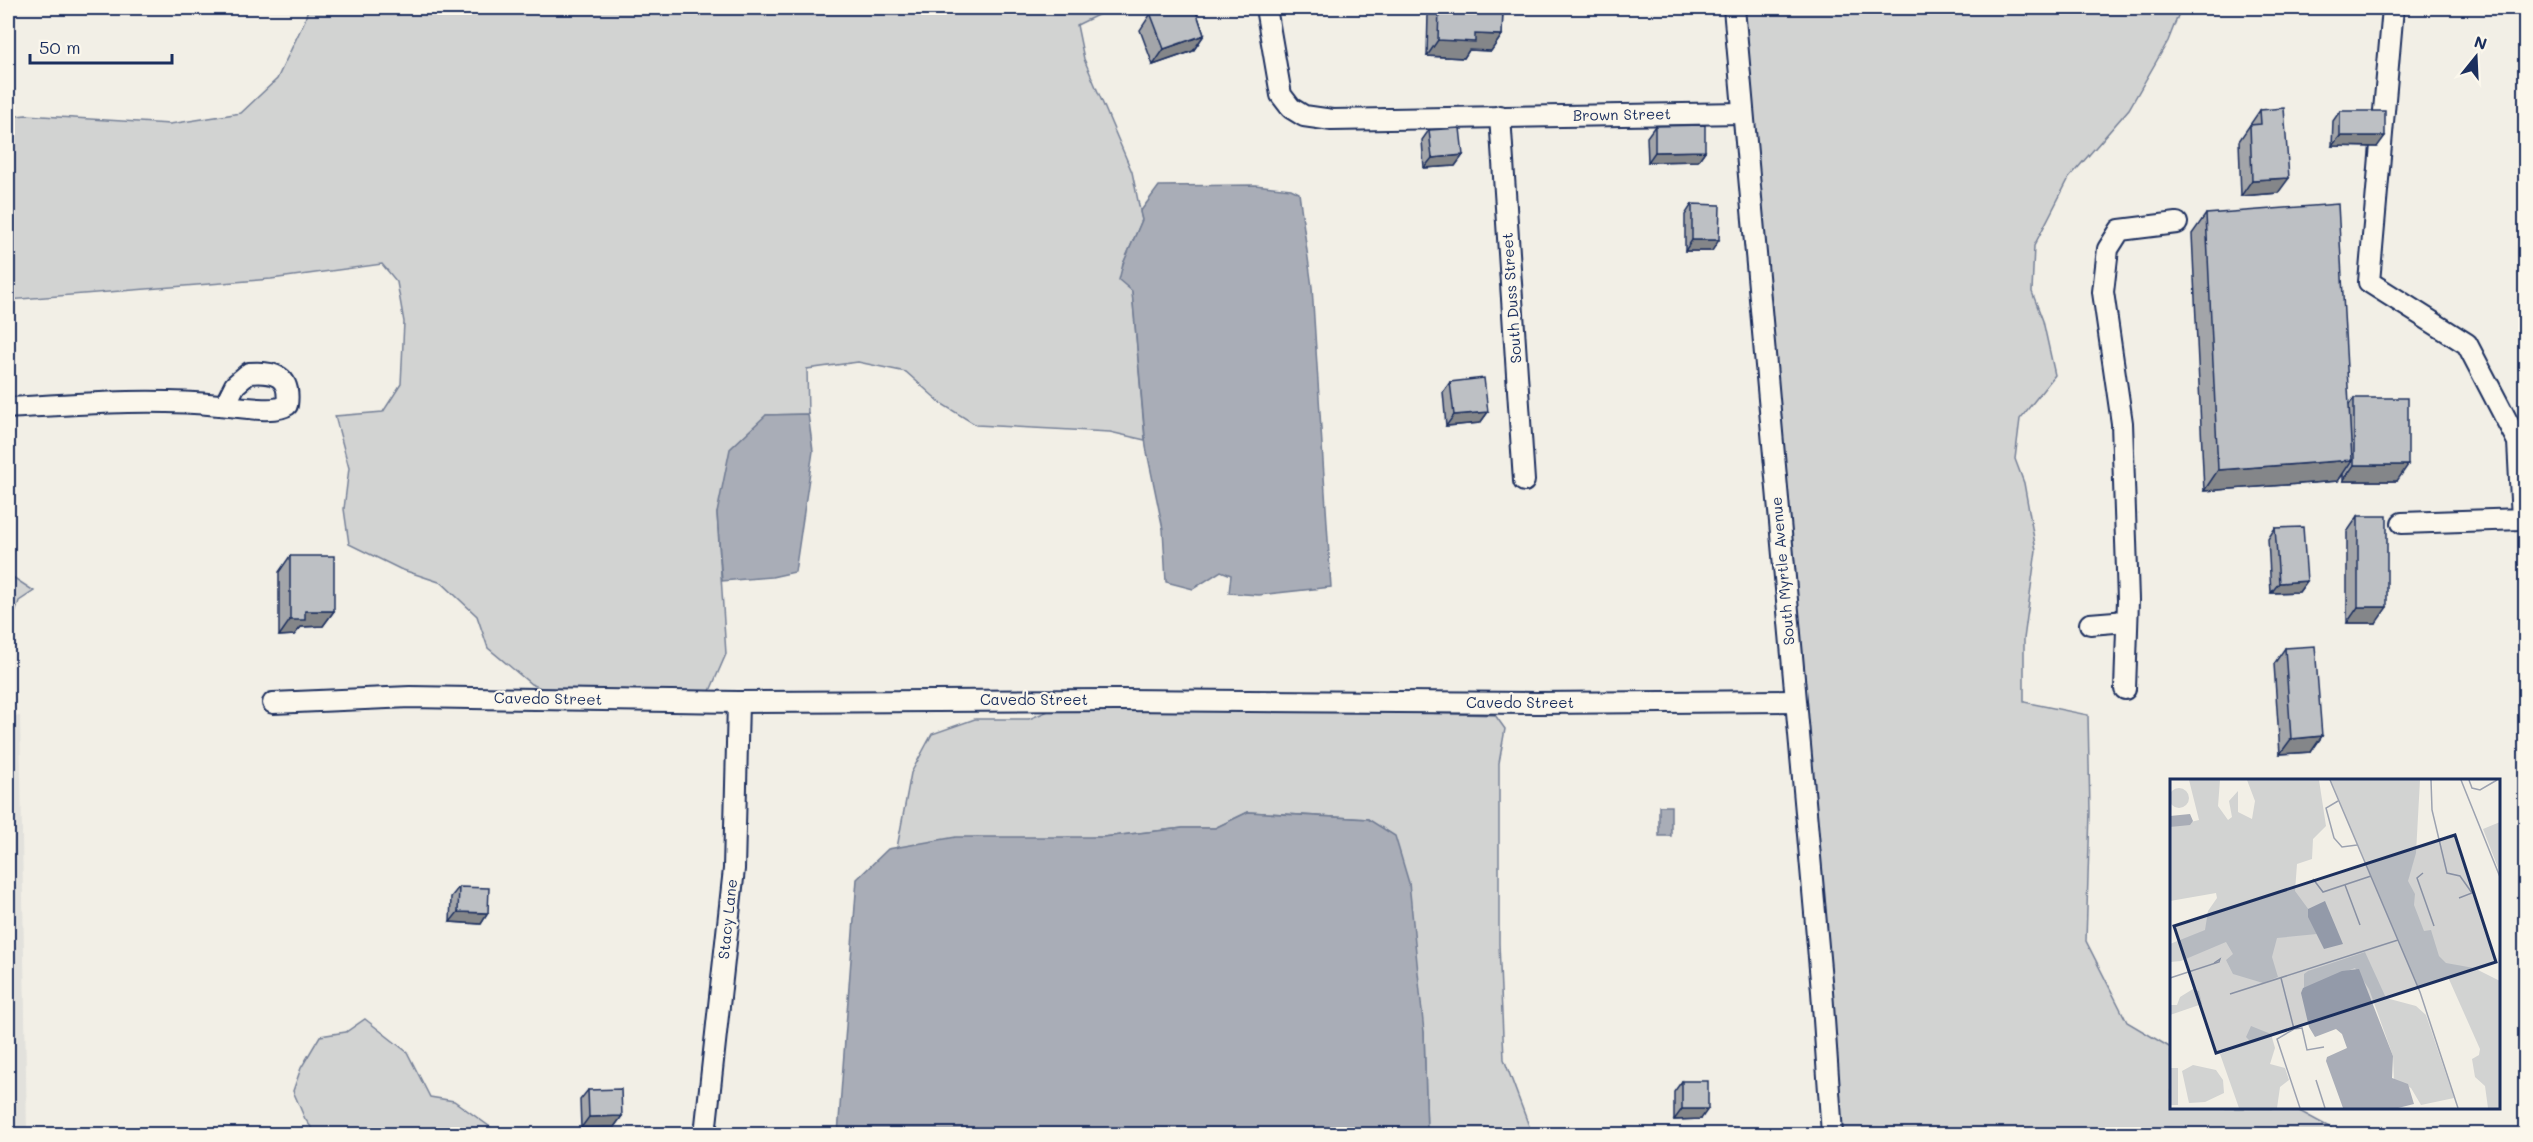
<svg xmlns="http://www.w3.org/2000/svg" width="2533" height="1142" font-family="Mali,sans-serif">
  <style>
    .built { fill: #e2e1dc }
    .green { fill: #d2d3d2; stroke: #768198; stroke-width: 1.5 }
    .water { fill: #a9adb7; stroke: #707b93; stroke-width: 1.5 }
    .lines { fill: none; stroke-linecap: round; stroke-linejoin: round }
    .minor-casing { stroke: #1b2f5e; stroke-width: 24 }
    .minor { stroke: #fbf7ec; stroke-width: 20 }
    .wall { fill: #a3a5a9; stroke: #1b2f5e; stroke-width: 1.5 }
    .shaded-wall { fill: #848689; stroke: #1b2f5e; stroke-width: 1.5 }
    .building { fill: #bdc0c4; stroke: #1b2f5e; stroke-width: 1.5 }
    .labels { text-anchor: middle; stroke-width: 4.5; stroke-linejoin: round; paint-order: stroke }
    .street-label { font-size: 15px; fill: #1b2f5e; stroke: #fbf7ec }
    .inset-road { fill: none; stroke: #9ca2b0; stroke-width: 1.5 }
    .view { fill: #1b2f5e; fill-opacity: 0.15; stroke: #1b2f5e; stroke-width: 3 }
    .inset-edge { fill: none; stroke: #1b2f5e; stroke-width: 3 }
  </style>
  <rect width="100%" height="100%" fill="#f2efe6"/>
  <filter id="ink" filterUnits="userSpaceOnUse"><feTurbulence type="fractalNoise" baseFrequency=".0167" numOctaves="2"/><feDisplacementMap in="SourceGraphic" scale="12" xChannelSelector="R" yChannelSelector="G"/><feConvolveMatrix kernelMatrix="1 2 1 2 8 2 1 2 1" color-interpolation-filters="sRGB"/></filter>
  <g filter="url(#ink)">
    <!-- built -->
    <path class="built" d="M8,716H20L27,1134H8Z"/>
    <!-- green -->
    <g class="green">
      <path d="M308,8H1109L1108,10L1077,25L1084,59L1132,172L1142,220L1123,264L1132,291L1145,440L1110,432L976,425L942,404L906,372L858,362L807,369L808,414L766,415L717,513L726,654L710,691L653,711L575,702L531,684L488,648L477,616L442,583L400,569L349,544L344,509L349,468L335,416L383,412L401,384L404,322L397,282L382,264L271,279L8,300V117L26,115L170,124L241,113L277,79L305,20Z"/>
      <path d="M1734,8H2181L2168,41L2129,109L2069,178L2034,246L2032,292L2043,321L2055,375L2020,419L2015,459L2024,483L2036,550L2024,639V702L2088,715L2090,812L2086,941L2127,1022L2171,1048L2172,1108H2294L2342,1134H1832Z"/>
      <path d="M8,574L34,591L19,601L8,636Z"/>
      <path d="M1068,703L1495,715L1505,729L1499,763V944L1504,1059L1532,1134H1427L1424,1032L1368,819L1248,812L1215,828H1183L1103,837L897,848L911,773L932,734L975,719H1029Z"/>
      <path d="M365,1019L407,1052L430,1097L454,1101L500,1134H316L305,1119L293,1091L301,1068L320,1036L346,1032Z"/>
    </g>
    <!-- water -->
    <g class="water">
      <path d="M1255,185L1291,189L1299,193L1312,287L1331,587L1259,595L1229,593L1231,575L1221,571L1193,589L1166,582L1163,529L1146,447L1132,291L1119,280L1123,264L1142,220L1140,212L1159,186Z"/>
      <path d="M808,414L813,451L795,572L772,577L722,581L717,513L730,449L766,415Z"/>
      <rect x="1659" y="806" width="12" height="30"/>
      <path d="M1248,812L1368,819L1395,836L1409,883L1424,1032L1427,1134H838L857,879L888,849L956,837H1103L1183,828H1215Z"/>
    </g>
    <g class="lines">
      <!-- minor casing -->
      <g class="minor-casing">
        <g id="minor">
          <path d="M1266,8L1281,95L1291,108L1304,116L1332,120L1743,113"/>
          <path d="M1734,8L1822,991L1832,1134"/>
          <path d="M2393,8L2369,282L2467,344L2518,442L2522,519L2402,523"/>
          <path d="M1500,116L1524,481"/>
          <path d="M8,408C78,404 149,398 219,405C236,406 275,414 287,405C291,376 275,371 249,373L235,385L225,405"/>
          <path d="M2090,624L2127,621"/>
          <path d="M2125,689L2128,600L2122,423L2103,292L2108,249L2120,230L2177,223"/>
          <path d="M273,703L410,697L738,702L1118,700L1537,703L1795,701"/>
          <path d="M705,1134L734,869L738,702"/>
        </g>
      </g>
      <!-- minor -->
      <use href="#minor" class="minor"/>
    </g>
    <!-- wall -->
    <g class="wall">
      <path d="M1147,8H1195L1204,35L1193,51L1153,65L1140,30L1150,15Z"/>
      <path d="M1432,8H1503L1502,35L1491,51L1469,50L1464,58L1427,56L1428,13Z"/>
      <path d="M2260,110L2278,193L2241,196L2239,141Z"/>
      <path d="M2340,111L2377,147L2332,146L2333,121Z"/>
      <path d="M1655,126L1705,151L1698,161L1648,162L1647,137Z"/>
      <path d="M1429,130L1463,155L1455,166L1424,168L1422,140Z"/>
      <path d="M1692,204L1712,251H1685V215Z"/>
      <path d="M2206,214L2349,405L2354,398L2397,481H2343V474L2338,481L2204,491L2192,234Z"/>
      <path d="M1450,382L1488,412L1480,423L1446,426L1443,392Z"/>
      <path d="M2358,516L2376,623H2347V532Z"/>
      <path d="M2275,528L2307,581L2299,592L2271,593L2268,539Z"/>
      <path d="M290,556L334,611L323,626L301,627L294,635L279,636V572Z"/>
      <path d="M2285,648L2322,736L2311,752L2280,754L2274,664Z"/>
      <path d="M459,887L488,913L481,924L450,922L451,897Z"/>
      <path d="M1682,1081L1701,1119L1674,1120V1092Z"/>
      <path d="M588,1090L622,1116L614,1127L581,1128L580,1100Z"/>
    </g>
    <!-- shaded-wall -->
    <g class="shaded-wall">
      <path d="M1475,34L1502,35L1491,51L1469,50L1464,58L1427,56L1438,40Z"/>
      <path d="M1204,35L1193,51L1153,65L1164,49Z"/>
      <path d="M2340,136H2385L2377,147L2332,146Z"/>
      <path d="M1705,151L1698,161L1648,162L1655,152Z"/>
      <path d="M1463,155L1455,166L1424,168L1432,158Z"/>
      <path d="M2289,178L2278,193L2241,196L2252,180Z"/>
      <path d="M1692,240H1719L1712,251H1685Z"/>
      <path d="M1488,412L1480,423L1446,426L1454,415Z"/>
      <path d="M2352,460L2338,481L2204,491L2218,470Z"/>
      <path d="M2354,465H2408L2397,481H2343Z"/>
      <path d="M2307,581L2299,592L2271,593L2279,583Z"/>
      <path d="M2358,607H2387L2376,623H2347Z"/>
      <path d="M305,611H334L323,626L301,627L294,635L279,636L290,620Z"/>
      <path d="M2322,736L2311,752L2280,754L2291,739Z"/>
      <path d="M458,912L488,913L481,924L450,922Z"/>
      <path d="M1682,1109H1708L1701,1119L1674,1120Z"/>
      <path d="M622,1116L614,1127L581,1128L589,1117Z"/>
    </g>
    <!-- building -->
    <g class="building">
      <path d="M1158,8H1195L1204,35L1164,49L1151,15L1153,10Z"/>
      <path d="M1439,8H1503L1502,35L1475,34V42L1438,40Z"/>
      <path d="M2284,108L2289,178L2252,180L2250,125L2261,124L2260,110Z"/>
      <rect x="2340" y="111" width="45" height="25"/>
      <path d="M1705,125V151L1655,152V126Z"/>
      <path d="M1460,128L1463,155L1432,158L1429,130Z"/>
      <path d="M1692,204L1720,205L1719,240H1692Z"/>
      <path d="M2338,204L2352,460L2218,470L2206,214Z"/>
      <path d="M1484,378L1488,412L1454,415L1450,382Z"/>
      <rect x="2354" y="398" width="54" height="67"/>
      <rect x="2358" y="516" width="29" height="91"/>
      <path d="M2303,527L2307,581L2279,583L2275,528Z"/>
      <path d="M290,556H334V611H305V620H290Z"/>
      <path d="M2315,646L2322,736L2291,739L2285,648Z"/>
      <path d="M459,887L489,888L488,913L458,912Z"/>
      <rect x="1682" y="1081" width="26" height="28"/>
      <path d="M621,1089L622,1116L589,1117L588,1090Z"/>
    </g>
  </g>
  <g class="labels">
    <!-- street labels -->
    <g class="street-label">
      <text transform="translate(1622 115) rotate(-1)" y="5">Brown Street</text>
      <text transform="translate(1512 298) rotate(-94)" y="5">South Duss Street</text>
      <text transform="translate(1783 571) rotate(-95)" y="5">South Myrtle Avenue</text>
      <text transform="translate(548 699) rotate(1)" y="5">Cavedo Street</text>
      <text x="1034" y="705">Cavedo Street</text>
      <text x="1520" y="708">Cavedo Street</text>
      <text transform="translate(728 919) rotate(-84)" y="5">Stacy Lane</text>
    </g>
  </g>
  <!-- overview -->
  <g transform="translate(2170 779)">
    <rect width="330" height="330" fill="#f2efe6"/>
    <path d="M19,1H50L48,27L58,41L62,38L59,22L68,12V33L82,40L85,22L77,1H149L156,47L143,60L142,80L127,85L125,112L139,131L147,155L107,159L102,178L108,198L93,204L63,195L56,181L63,175L56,163L11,182L0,183V165L35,151L38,132L47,119L46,114L0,122V48L29,41ZM160,1H250L246,74L238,102L245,115L244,126L254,152L261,151L269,177L276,184L304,189L330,202V329H318L315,307L305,298L302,280L309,276L310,270L278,198L248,208ZM-1 19a10 10 0 1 1 20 0a10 10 0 1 1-20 0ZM330,43V94L313,50ZM195,173L216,219L246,227L256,236L284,319L251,326L241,309L224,302L223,277L199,210L185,189L134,209V195L138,192ZM23,210L29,212L32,225L0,236V226H7L10,218ZM81,247L101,255L105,269L100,285L115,289L119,301L110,308L107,329H69L50,275L81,263L76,258ZM23,286L46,291L53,301L54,314L35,323L19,324L12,292ZM0,289H8V326H0Z" fill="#d2d3d2"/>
    <path d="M20,35L23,42L20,46L0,48V37ZM155,122L173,165L154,170L138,138V130ZM189,190L223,277L222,299L238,305L244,325L228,329H173L156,282L157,278L177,269L172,255L166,250L145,258L139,248L131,214L133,209L172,192Z" fill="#a9adb7"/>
    <path class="inset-road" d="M160,1L250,213L288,329M261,1L262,31L277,94L290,97L302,114L289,119M291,1L330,98M299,1L302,9L310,11L327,1M168,22L156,29L164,59L172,68L187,66M253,94L247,99L264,147M143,100L153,113L201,97M175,106L190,146M0,199L49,183L50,180L44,184M111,199L124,250L132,249L137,271L154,268M60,215L228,161M124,250L107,260L130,329M146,301L155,329"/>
    <path class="view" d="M285,56L326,183L46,274L4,147Z"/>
    <rect width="330" height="330" class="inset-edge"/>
  </g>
  <!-- margin -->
  <rect width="2533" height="1142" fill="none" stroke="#fbf7ec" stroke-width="30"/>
  <rect x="15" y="15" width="2503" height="1112" fill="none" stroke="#1b2f5e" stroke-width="2" filter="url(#ink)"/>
  <!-- north arrow -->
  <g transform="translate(2476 57) rotate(18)" stroke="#fbf7ec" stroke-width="4.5" paint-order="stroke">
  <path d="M0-4.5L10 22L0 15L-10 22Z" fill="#1b2f5e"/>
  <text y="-9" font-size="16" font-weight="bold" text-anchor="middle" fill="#1b2f5e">N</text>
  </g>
  <!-- scale -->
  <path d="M30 54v9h142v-9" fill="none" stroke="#1b2f5e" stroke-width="3"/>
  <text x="39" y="54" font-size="18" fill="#1b2f5e" stroke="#fbf7ec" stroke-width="4.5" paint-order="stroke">50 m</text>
</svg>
